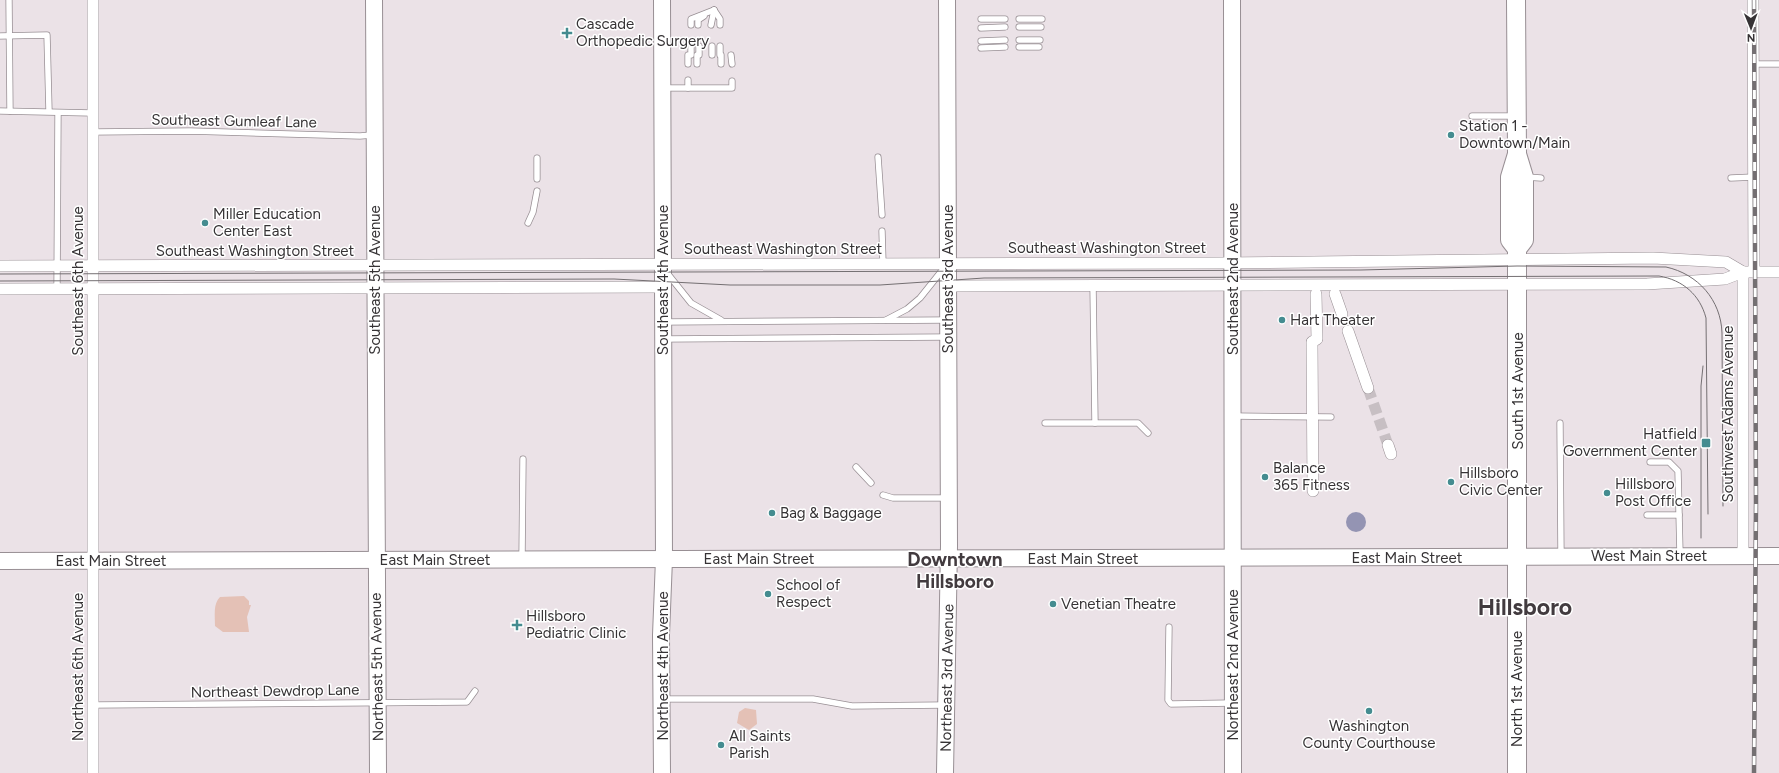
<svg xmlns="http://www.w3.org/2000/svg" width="1779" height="773" font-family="Figtree,sans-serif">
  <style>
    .green { fill: #e4c1b6 }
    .water { fill: #9494b3 }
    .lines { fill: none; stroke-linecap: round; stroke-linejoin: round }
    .street-tunnel { stroke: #c7bfc3; stroke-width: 11; stroke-dasharray: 11 5.5; stroke-linecap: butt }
    .lane-casing { stroke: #988f94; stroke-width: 7 }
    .street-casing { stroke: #988f94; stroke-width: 12 }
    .secondary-casing { stroke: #988f94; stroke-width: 18 }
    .primary-casing { stroke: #988f94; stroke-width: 20 }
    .lane { stroke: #fff; stroke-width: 5.5 }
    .street { stroke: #fff; stroke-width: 11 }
    .secondary { stroke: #fff; stroke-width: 16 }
    .primary { stroke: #fff; stroke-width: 18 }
    .tram { stroke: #746f72; stroke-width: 1 }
    .rail-casing { stroke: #746f72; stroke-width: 4.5 }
    .rail { stroke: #fff; stroke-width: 3; stroke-dasharray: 9; stroke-linecap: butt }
    .poi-dot { fill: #448c90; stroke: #fff; stroke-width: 1.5 }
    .labels { text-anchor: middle; stroke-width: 3; stroke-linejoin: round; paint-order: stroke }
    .poi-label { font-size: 15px; fill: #363335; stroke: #fff; text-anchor: start }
    .street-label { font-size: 15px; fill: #363335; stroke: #fff }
    .district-label { font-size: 19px; font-weight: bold; fill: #423b3f; stroke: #fff }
    .town-label { font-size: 23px; font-weight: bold; fill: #423b3f; stroke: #fff }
  </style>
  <rect width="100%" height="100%" fill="#ebe2e7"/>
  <!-- green -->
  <g class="green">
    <path d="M244,596L249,601V605H251L247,617L249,632H223L215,626C215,615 213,604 220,597Z"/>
    <path d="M745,708L756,710L757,724L749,730L737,723L739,712Z"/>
  </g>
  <!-- water -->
  <circle class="water" cx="1356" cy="522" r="10"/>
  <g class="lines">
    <!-- street-tunnel -->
    <path class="street-tunnel" d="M1368,388L1388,445"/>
    <!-- lane casing -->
    <g class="lane-casing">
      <g id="lane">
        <path d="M9,0L10,111"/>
        <path d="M714,10L720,19V25"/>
        <path d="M981,19H1005"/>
        <path d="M1019,19H1042"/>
        <path d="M691,25V19L714,10"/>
        <path d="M698,25V20L704,16"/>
        <path d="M711,25L714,10"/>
        <path d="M1019,27H1041"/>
        <path d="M981,28L1005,27"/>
        <path d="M0,36L47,35L49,111"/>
        <path d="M1019,40H1040"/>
        <path d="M981,41L1005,40"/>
        <path d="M691,46V55"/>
        <path d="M699,46V55"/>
        <path d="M712,46V55"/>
        <path d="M1019,47H1039"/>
        <path d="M981,48L1005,47"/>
        <path d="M720,55V46"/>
        <path d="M721,55V64"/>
        <path d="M731,55L732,64"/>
        <path d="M688,64V55"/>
        <path d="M697,64V55"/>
        <path d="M1754,64H1779"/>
        <path d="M664,88H732V81"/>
        <path d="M688,88V80"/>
        <path d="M0,111L92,113"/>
        <path d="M1472,116H1514"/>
        <path d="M93,132L190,131L360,136L372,135"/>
        <path d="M878,157L882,215"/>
        <path d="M1526,177L1541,178"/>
        <path d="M1731,178L1754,177"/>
        <path d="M537,179V158"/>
        <path d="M528,223L533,212L537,191"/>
        <path d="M882,231L883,264"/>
        <path d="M667,273L691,303L721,320"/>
        <path d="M1093,286L1095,423"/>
        <path d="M57,289L58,113"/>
        <path d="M886,320L907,309L920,298L944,268"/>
        <path d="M664,322L948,320"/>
        <path d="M664,339L948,337"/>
        <path d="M1233,416L1331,417"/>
        <path d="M1045,423H1138L1148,433"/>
        <path d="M1560,423L1561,555"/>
        <path d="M1650,462H1669L1678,471L1680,554"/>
        <path d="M856,467L871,483"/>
        <path d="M883,495L893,498H948"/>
        <path d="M1647,515H1679"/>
        <path d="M522,558L523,459"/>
        <path d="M1169,627L1168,700L1171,704L1232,703"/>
        <path d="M662,699H813L852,706L945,705"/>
        <path d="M94,705L467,702L475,691"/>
      </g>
    </g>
    <!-- street casing -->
    <g class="street-casing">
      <g id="street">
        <path d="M93,0V773"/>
        <path d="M1753,0L1754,272"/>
        <path d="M0,266L1221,263L1653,258L1726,262L1743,272"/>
        <path d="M1743,272V556"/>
        <path d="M948,286L1647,284L1725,279L1743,272H1779"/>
        <path d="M0,289L663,287"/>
        <path d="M1335,294L1342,314"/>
        <path d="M1348,331L1368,388"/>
        <path d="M1388,445L1391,454"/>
        <path d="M1313,491L1312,342L1317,339L1316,294"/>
      </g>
    </g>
    <!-- secondary casing -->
    <g class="secondary-casing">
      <g id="secondary">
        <path d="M374,0L378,773"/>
        <path d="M662,0L664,559L661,635L662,773"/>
        <path d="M1232,0L1233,773"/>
        <path d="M0,561L1779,556"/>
        <path d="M945,773L949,546L947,0"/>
      </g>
    </g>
    <!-- primary casing -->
    <g class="primary-casing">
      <g id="primary">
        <path d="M1516,0L1517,154L1524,177V240L1517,249"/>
        <path d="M1517,154L1510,177V240L1517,249V773"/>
      </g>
    </g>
    <!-- lane -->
    <use href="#lane" class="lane"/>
    <!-- street -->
    <use href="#street" class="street"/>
    <!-- secondary -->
    <use href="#secondary" class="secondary"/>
    <!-- primary -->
    <use href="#primary" class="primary"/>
    <!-- tram -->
    <g class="tram">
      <path d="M0,274L1361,270L1517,266L1666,267C1698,274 1721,300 1722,333L1723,506"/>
      <path d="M0,281L614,279L730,285H880L984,278L1659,276C1683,280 1700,295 1706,318L1708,514"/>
      <path d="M1701,538V386L1703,366"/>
    </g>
    <!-- rail casing -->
    <g class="rail-casing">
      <path id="rail" d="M1754,0L1756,503L1754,773"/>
    </g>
    <!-- rail -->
    <use href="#rail" class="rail"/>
  </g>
  <!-- markers -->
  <g class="poi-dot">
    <path d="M565 27h4v4h4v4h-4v4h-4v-4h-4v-4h4z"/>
    <circle cx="1451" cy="135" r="4"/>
    <circle cx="205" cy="223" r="4"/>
    <circle cx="1282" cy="320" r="4"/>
    <rect x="1701" y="438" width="10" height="10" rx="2"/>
    <circle cx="1265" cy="477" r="4"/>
    <circle cx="1451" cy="482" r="4"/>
    <circle cx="1607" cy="493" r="4"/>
    <circle cx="772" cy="513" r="4"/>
    <circle cx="768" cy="594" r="4"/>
    <circle cx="1053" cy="604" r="4"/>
    <path d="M515 619h4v4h4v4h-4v4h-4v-4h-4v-4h4z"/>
    <circle cx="1369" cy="711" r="4"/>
    <circle cx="721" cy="745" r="4"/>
  </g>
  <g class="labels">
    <!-- poi labels -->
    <g class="poi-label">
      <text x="576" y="29">Cascade<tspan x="576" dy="17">Orthopedic Surgery</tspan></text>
      <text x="1459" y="131">Station 1 -<tspan x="1459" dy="17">Downtown/Main</tspan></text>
      <text x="213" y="219">Miller Education<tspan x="213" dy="17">Center East</tspan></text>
      <text x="1290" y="325">Hart Theater</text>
      <text x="1697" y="439" text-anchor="end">Hatfield<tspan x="1697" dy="17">Government Center</tspan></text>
      <text x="1273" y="473">Balance<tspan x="1273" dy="17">365 Fitness</tspan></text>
      <text x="1459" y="478">Hillsboro<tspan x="1459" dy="17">Civic Center</tspan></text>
      <text x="1615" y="489">Hillsboro<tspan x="1615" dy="17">Post Office</tspan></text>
      <text x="780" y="518">Bag &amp; Baggage</text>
      <text x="776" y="590">School of<tspan x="776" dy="17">Respect</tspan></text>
      <text x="1061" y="609">Venetian Theatre</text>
      <text x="526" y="621">Hillsboro<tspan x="526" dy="17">Pediatric Clinic</tspan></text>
      <text x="1369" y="731" text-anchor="middle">Washington<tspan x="1369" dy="17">County Courthouse</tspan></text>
      <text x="729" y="741">All Saints<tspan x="729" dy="17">Parish</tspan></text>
    </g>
    <!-- street labels -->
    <g class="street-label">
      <text transform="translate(234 121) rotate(1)" y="5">Southeast Gumleaf Lane</text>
      <text x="1107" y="253">Southeast Washington Street</text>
      <text x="783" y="254">Southeast Washington Street</text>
      <text x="255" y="256">Southeast Washington Street</text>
      <text transform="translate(948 279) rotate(-90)" y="5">Southeast 3rd Avenue</text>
      <text transform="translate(1233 279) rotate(-90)" y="5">Southeast 2nd Avenue</text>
      <text transform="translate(375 280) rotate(-90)" y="5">Southeast 5th Avenue</text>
      <text transform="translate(663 280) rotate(-90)" y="5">Southeast 4th Avenue</text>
      <text transform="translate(78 281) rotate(-90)" y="5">Southeast 6th Avenue</text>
      <text transform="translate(1518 391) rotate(-90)" y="5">South 1st Avenue</text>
      <text transform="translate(1728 414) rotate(-90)" y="5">Southwest Adams Avenue</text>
      <text x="1649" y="561">West Main Street</text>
      <text x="1407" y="563">East Main Street</text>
      <text x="759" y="564">East Main Street</text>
      <text x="1083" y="564">East Main Street</text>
      <text x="435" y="565">East Main Street</text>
      <text x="111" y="566">East Main Street</text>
      <text transform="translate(1233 665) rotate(-90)" y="5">Northeast 2nd Avenue</text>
      <text transform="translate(663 666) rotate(-90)" y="5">Northeast 4th Avenue</text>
      <text transform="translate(78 667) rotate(-90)" y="5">Northeast 6th Avenue</text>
      <text transform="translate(377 667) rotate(-91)" y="5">Northeast 5th Avenue</text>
      <text transform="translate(947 678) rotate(-89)" y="5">Northeast 3rd Avenue</text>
      <text transform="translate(1517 689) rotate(-90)" y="5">North 1st Avenue</text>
      <text transform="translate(275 691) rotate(-1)" y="5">Northeast Dewdrop Lane</text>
    </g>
    <!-- district labels -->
    <g class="district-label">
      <text x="955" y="566">Downtown<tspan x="955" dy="22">Hillsboro</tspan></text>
    </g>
    <!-- town labels -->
    <g class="town-label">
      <text x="1525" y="615">Hillsboro</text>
    </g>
  </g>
  <!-- north arrow -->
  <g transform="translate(1751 28) rotate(179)" stroke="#ffffff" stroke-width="3" paint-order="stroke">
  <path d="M0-3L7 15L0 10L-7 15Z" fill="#363335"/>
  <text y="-6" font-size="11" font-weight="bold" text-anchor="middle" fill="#363335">N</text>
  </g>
</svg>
